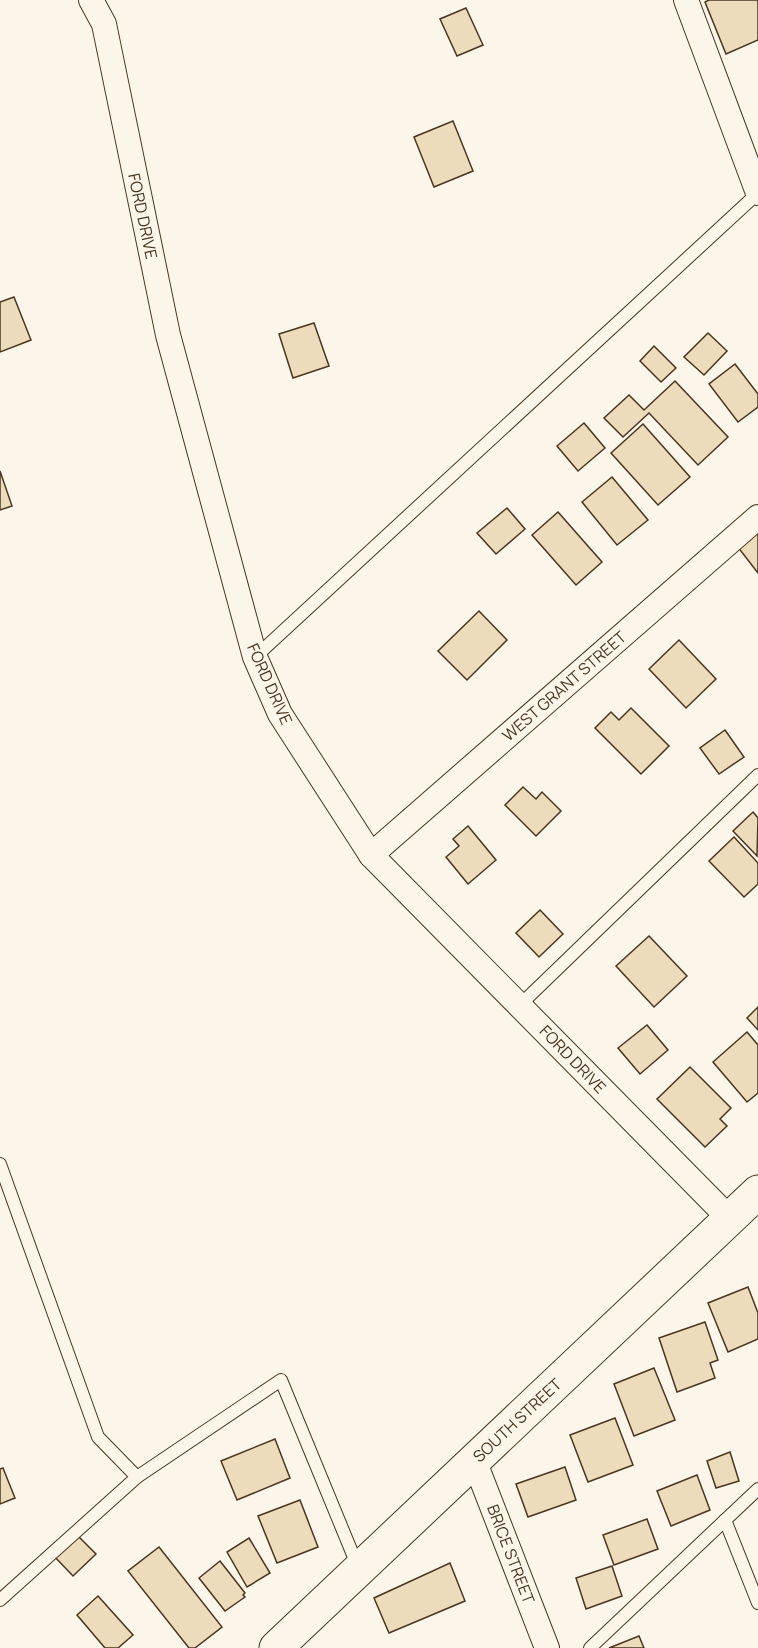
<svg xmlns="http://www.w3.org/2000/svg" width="758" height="1648" font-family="Manrope,sans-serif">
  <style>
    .building { fill: #ecdcbc; stroke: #4a3520; stroke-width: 1.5 }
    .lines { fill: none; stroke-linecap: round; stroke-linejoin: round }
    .lane-casing { stroke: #4a3520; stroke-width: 14 }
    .street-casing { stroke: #4a3520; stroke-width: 26 }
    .secondary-casing { stroke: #4a3520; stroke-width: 35 }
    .lane { stroke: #fbf6e9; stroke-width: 12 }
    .street { stroke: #fbf6e9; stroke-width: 24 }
    .secondary { stroke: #fbf6e9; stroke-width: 33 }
    .labels { text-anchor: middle; stroke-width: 4.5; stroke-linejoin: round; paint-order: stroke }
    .street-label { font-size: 16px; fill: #4a3520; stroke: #fbf6e9 }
  </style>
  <rect width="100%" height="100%" fill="#fbf6e9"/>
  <!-- building -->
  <g class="building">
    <path d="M709,0H758V40L726,54L705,2Z"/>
    <path d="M466,8L483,45L457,56L440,19Z"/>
    <path d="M453,121L473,171L434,187L414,137Z"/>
    <path d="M14,297L31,340L0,352V302Z"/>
    <path d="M314,323L329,366L293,378L279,334Z"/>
    <path d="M708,333L727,351L704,375L684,357Z"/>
    <path d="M654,346L676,368L661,382L640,361Z"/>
    <path d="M735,364L758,394V407L738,422L709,384Z"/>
    <path d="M675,381L728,437L698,465L649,413L623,437L604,418L629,395L644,410Z"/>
    <path d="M584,423L605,448L578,471L557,446Z"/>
    <path d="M643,424L690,477L658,505L611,453Z"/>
    <path d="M0,471L12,506L0,510Z"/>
    <path d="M612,477L648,520L617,545L582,502Z"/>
    <path d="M507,508L525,529L496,554L477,533Z"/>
    <path d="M558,512L602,562L576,585L532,535Z"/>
    <path d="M758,530V573L737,546Z"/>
    <path d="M479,611L507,640L467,680L438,651Z"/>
    <path d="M679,640L716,679L686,708L649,669Z"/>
    <path d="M631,708L669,746L641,774L595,728L611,712L619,720Z"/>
    <path d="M725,730L744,757L719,774L700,748Z"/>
    <path d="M523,787L536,799L542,792L561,811L536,836L505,805Z"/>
    <path d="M753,812L758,818L757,856L733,831Z"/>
    <path d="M468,826L496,860L468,884L446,857L459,846L453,839Z"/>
    <path d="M734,837L758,863V884L744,897L709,861Z"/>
    <path d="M540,910L563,934L539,957L516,933Z"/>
    <path d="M649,936L687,976L654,1007L616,966Z"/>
    <path d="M758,1007V1030L747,1018Z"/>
    <path d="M647,1025L668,1050L640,1074L618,1048Z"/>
    <path d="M747,1032L758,1045V1093L747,1102L713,1062Z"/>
    <path d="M690,1067L731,1108L720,1119L727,1126L705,1147L657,1099Z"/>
    <path d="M748,1287L758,1313V1339L728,1352L708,1303Z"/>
    <path d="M705,1322L718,1360L710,1363L715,1378L677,1392L659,1338Z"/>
    <path d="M654,1368L675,1420L634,1436L614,1384Z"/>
    <path d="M615,1418L633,1465L588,1482L570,1435Z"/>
    <path d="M275,1439L290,1478L237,1500L221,1461Z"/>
    <path d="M730,1452L739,1481L716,1488L707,1461Z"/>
    <path d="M565,1467L576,1500L528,1517L516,1484Z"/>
    <path d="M3,1468L15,1498L0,1504V1469Z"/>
    <path d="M697,1475L710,1510L671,1526L657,1491Z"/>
    <path d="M300,1500L318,1547L277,1563L258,1516Z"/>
    <path d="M647,1519L658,1549L614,1565L603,1535Z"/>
    <path d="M75,1533L96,1554L73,1576L53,1555Z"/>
    <path d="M249,1538L270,1573L247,1587L227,1552Z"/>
    <path d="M159,1547L222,1627L195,1648H189L128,1571Z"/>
    <path d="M220,1561L245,1593L243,1595L245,1597L225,1611L199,1578Z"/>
    <path d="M450,1563L465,1601L389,1633L374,1598Z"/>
    <path d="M612,1566L622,1596L586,1609L576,1578Z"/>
    <path d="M98,1596L133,1635L118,1648H105L77,1615Z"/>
    <path d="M639,1636L644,1648H609Z"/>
  </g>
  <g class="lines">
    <!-- lane casing -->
    <g class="lane-casing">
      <g id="lane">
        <path d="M255,657L758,193"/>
        <path d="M520,1005L758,775"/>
        <path d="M0,1164L98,1437L137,1477"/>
        <path d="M725,1520L758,1603"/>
        <path d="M0,1600L137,1477L281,1380L358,1567"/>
        <path d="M590,1648L758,1489"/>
      </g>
    </g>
    <!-- street casing -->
    <g class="street-casing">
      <g id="street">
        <path d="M91,0L104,24L168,335L255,657L280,714L371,855L729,1218"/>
        <path d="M686,0L758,193"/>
        <path d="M371,855L758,517"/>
        <path d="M474,1460L547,1648"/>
      </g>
    </g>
    <!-- secondary casing -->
    <g class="secondary-casing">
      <path id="secondary" d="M276,1648L758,1192"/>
    </g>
    <!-- lane -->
    <use href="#lane" class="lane"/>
    <!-- street -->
    <use href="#street" class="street"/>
    <!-- secondary -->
    <use href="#secondary" class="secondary"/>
  </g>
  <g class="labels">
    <!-- street labels -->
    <g class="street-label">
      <text transform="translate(143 216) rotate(78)" y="6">FORD DRIVE</text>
      <text transform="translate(270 684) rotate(66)" y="6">FORD DRIVE</text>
      <text transform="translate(564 686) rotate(-41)" y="6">WEST GRANT STREET</text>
      <text transform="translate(573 1059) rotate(46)" y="6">FORD DRIVE</text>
      <text transform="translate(517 1420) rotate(-43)" y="6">SOUTH STREET</text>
      <text transform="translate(511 1554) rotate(69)" y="6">BRICE STREET</text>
    </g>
  </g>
</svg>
